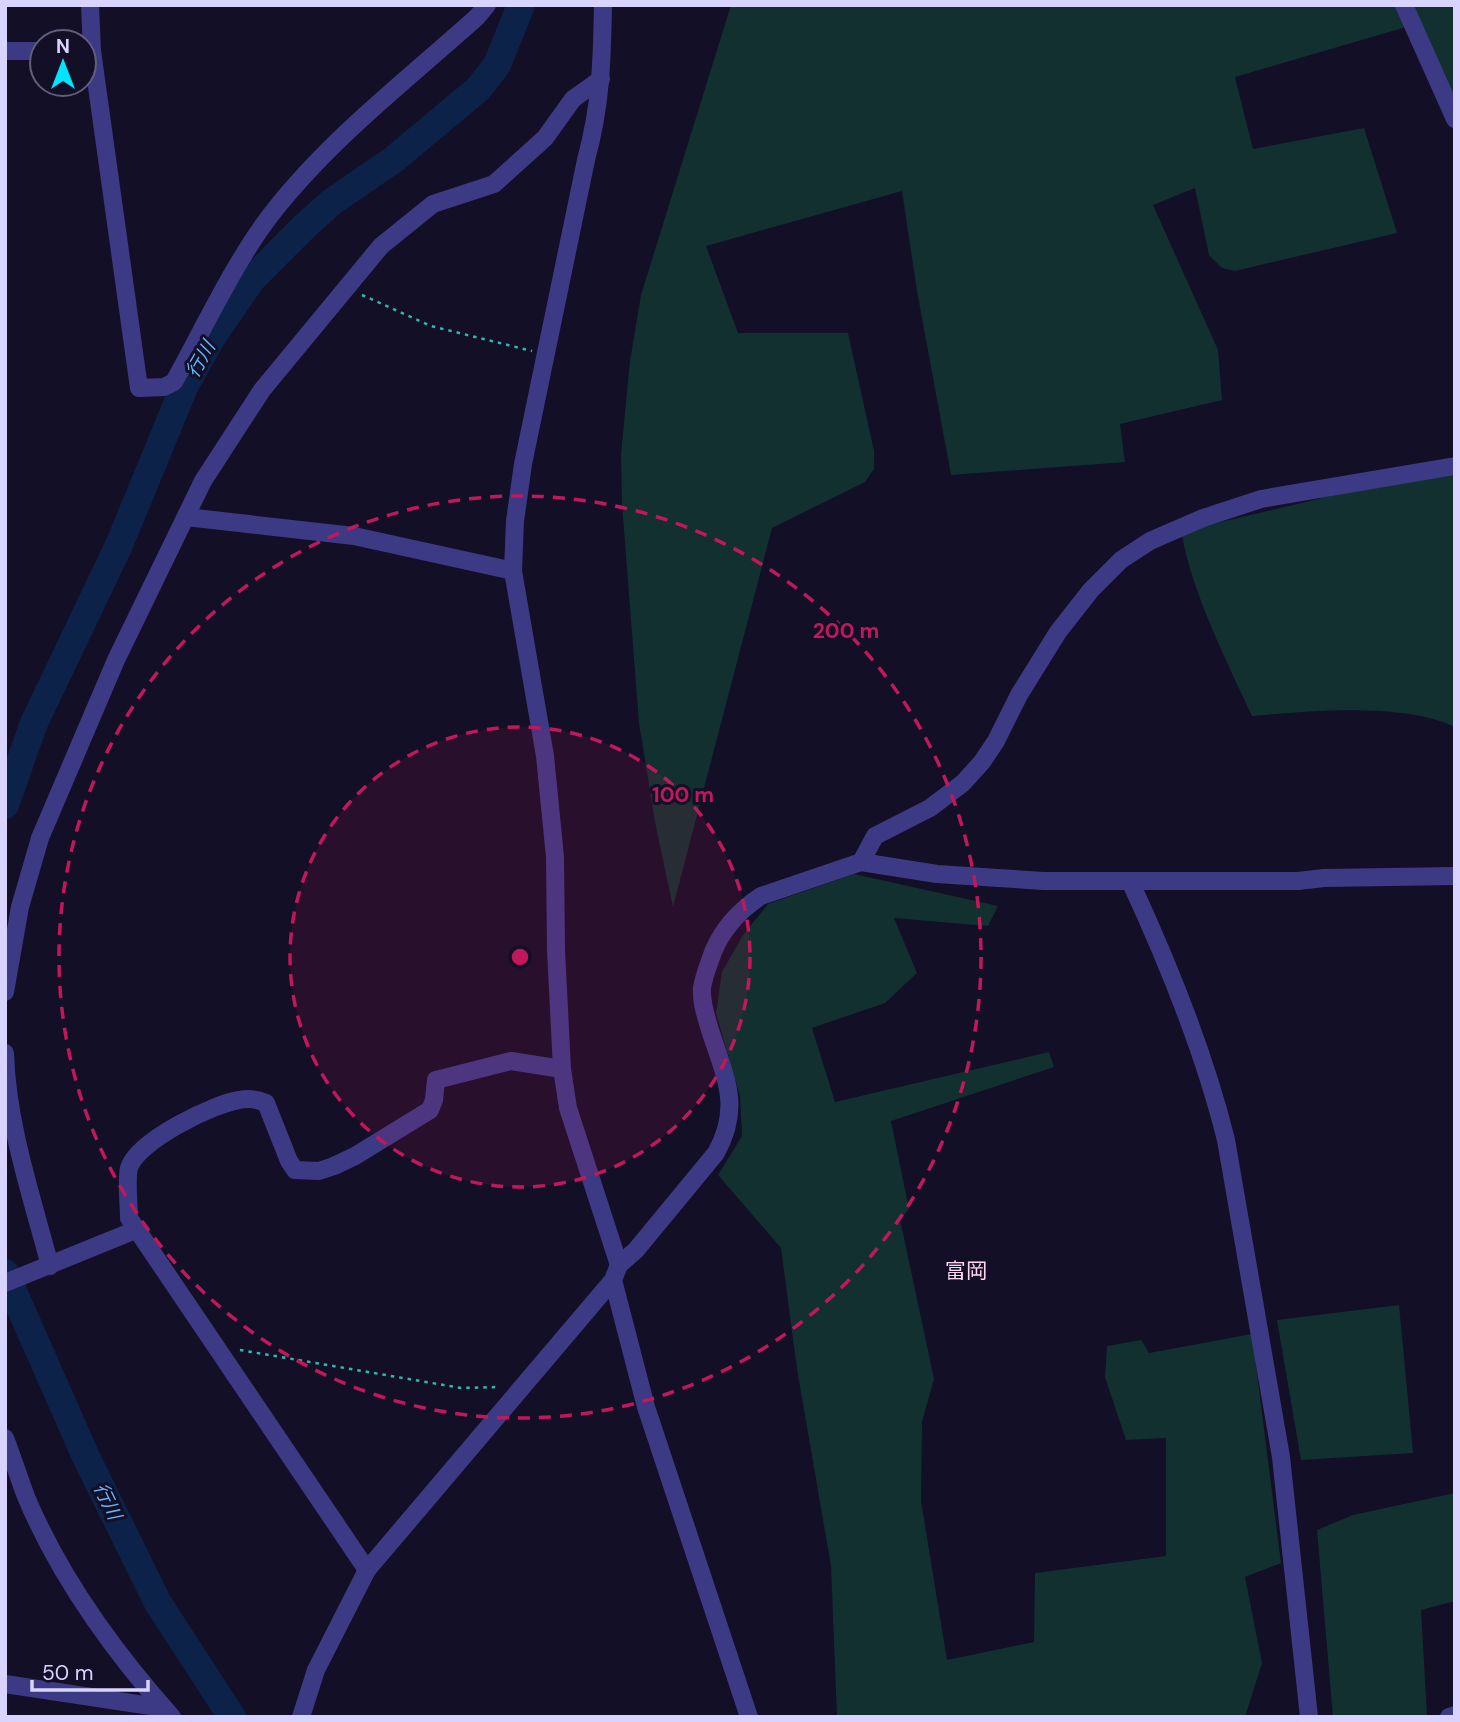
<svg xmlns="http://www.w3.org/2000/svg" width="1460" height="1722" font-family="'DM Sans','Noto Sans JP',sans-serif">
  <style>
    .green { fill: #12302f }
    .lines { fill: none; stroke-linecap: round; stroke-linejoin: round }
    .river { stroke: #0c2248; stroke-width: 28 }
    .path { stroke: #2fb8b0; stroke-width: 2.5; stroke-dasharray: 3.5 5; stroke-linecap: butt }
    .minor { stroke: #3d3a85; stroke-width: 18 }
    .ring { fill: none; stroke: #c2185b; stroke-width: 3.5; stroke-dasharray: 12 9 }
    .labels { text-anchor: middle; stroke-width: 6; stroke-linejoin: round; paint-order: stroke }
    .water-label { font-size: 19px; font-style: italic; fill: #62b6ff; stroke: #130f26 }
    .quarter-label { font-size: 21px; fill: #ffd6f0; stroke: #130f26 }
    .centre { fill: #c2185b; stroke: #130f26; stroke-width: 3.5 }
    .ring-label { font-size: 21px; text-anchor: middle; font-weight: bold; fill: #c2185b; stroke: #130f26; stroke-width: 6; stroke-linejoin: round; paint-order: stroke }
  </style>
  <rect width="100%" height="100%" fill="#130f26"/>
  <!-- green -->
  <g class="green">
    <path d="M731,5H1455V101L1406,27L1235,77L1253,149L1364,128L1397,233L1235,271L1222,268L1209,255L1195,188L1153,205L1218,350L1222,400L1120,424L1125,462L951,475L917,291L902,191L706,246L738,333H848L874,451V469L865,482L772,528L673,907L655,822L639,723L622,504L621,454L630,361L641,295Z"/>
    <path d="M1455,459V727C1403,702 1309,711 1252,716C1227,662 1192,593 1182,535L1187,530L1331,496Z"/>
    <path d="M854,874L998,906L988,926L894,918L917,973L885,1003L812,1028L835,1102L1049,1052L1054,1067L891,1121L909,1209L900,1219L934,1379L922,1422L921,1501L947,1660L1034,1642L1035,1573L1166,1556V1438L1126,1440L1105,1377L1107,1346L1141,1340L1149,1353L1252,1334L1281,1563L1245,1577L1262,1663L1245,1717H837L831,1566L797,1369L781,1248L718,1175L742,1136L740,1096L716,1013L722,972L743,935L768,904Z"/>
    <path d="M1399,1305L1413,1453L1301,1460L1277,1320Z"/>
    <path d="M1455,1493V1601L1421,1610L1427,1715L1333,1717L1317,1530L1353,1515Z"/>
  </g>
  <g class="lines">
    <!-- river -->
    <g class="river">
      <path d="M5,805L34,723L119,545L185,385L212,337L252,279L305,226L333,201L393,160L478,89L497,65L521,5"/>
      <path d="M5,1273L86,1457L158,1603L232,1717"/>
    </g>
    <!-- path -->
    <g class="path">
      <path d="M362,295L431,326L532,351"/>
      <path d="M240,1350L461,1388L499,1387"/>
    </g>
    <!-- minor -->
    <g class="minor">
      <path d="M90,5L92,51L139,388L164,387L174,382C204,328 236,259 273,212C331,138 408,79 477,17L487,5"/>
      <path d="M603,5C602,61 601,105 586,160L523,464L515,521L513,571L545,756L555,857L556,950L562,1069L568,1108L619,1265"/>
      <path d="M1404,5L1455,119"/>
      <path d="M5,51H42"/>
      <path d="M186,517L354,536L513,571"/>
      <path d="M861,862L875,836L930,808L963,783L982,762L996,741L1019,695L1058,632L1091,590L1121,560L1150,541L1203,518L1261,499L1455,466"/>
      <path d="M1130,881C1169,965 1204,1051 1226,1140L1281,1457L1309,1717"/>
      <path d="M5,992L20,907L40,838L116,660L203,481L262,390L381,246L433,204L494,184L545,138L573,99L601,79"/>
      <path d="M5,1053C7,1125 32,1197 50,1266"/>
      <path d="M613,1280L646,1407L749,1717"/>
      <path d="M5,1283L138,1229"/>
      <path d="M5,1438C13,1458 19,1479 27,1499C61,1579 114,1652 172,1717"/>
      <path d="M367,1570L129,1218C129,1205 126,1180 129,1168C137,1141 213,1104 239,1100C249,1098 257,1099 266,1103L289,1161L295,1170L319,1171L334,1166L355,1156L430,1110L434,1100L436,1080L511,1061L562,1069"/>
      <path d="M5,1684L164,1708"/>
      <path d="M301,1717L316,1670L367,1570L613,1280L619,1265L636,1250L716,1153C742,1106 725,1077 710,1030C706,1016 701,1003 702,988C704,975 709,964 713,952C723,928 740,910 761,896L861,862L937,874L1044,881H1298L1324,878L1455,876"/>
      <path d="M1449,1717L1455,1715"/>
    </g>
  </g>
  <!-- distance rings -->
  <circle cx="520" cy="957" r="230" fill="#c2185b" fill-opacity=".12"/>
  <g class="ring">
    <circle cx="520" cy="957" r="230"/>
    <circle cx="520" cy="957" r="461"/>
  </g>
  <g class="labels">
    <!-- water labels -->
    <g class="water-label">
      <text transform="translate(200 359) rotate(-60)" y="7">行川</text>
      <text transform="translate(108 1501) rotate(64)" y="7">行川</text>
    </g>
    <!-- quarter labels -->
    <g class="quarter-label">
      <text x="966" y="1278">富岡</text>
    </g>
  </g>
  <circle cx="520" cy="957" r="10" class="centre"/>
  <g class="ring-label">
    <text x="846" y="638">200 m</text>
    <text x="683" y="802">100 m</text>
  </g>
  <!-- border -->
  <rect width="1460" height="1722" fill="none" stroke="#d9d4ff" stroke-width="14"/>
  <!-- north arrow -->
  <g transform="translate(63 63)"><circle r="33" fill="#130f26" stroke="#625e7d" stroke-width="2"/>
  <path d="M0-5L12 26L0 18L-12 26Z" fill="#00e5ff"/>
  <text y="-10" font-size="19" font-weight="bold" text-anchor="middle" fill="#d9d4ff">N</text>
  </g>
  <!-- scale -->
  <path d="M32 1680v10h116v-10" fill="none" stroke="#d9d4ff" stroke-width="3.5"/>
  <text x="42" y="1680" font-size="21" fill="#d9d4ff" stroke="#130f26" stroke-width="5" paint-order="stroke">50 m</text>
</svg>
